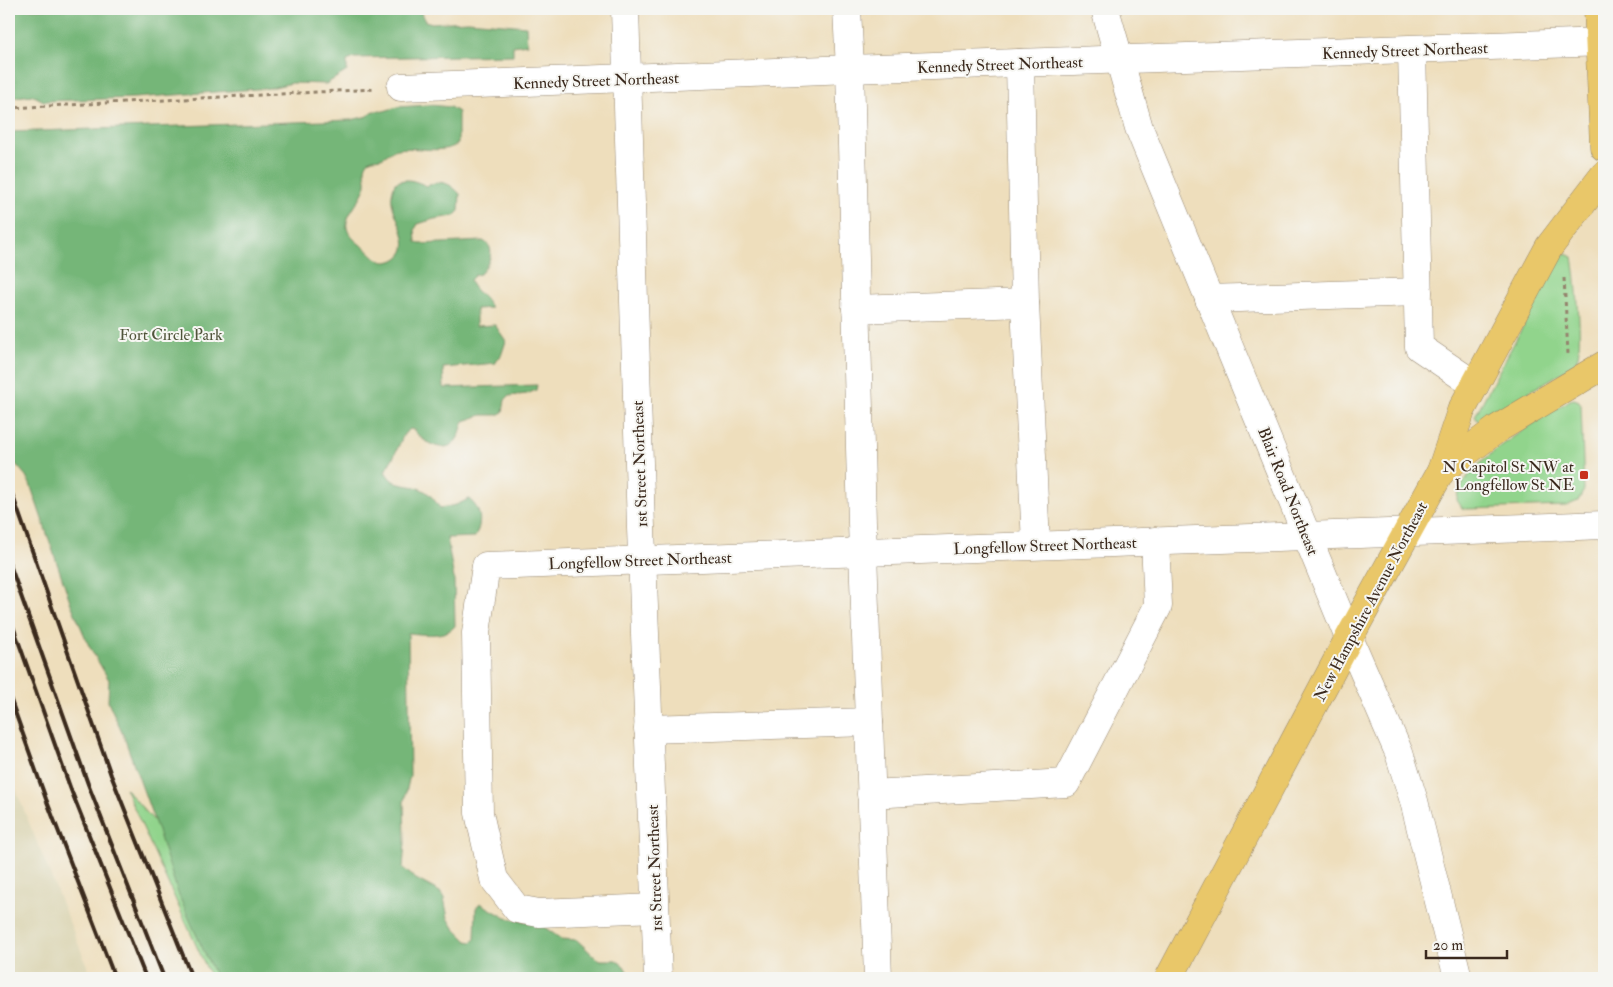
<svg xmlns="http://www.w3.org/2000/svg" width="1613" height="987" font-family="'IM FELL Double Pica',serif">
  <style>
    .built { fill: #dbd5b4 }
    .green { fill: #91d48c; stroke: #667f55 }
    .forest { fill: #74b678; stroke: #58704b }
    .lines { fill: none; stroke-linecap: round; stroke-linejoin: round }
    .minor-casing { stroke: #94846d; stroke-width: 29 }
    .major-casing { stroke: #94846d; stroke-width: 29 }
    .path { stroke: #94846d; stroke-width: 3; stroke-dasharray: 4 4; stroke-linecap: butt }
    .minor { stroke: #fff; stroke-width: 28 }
    .major { stroke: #e9c769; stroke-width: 28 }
    .rail { stroke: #3b2a1e; stroke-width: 4 }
    .poi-dot { fill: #c8321e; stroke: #f6f6f2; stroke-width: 2 }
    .labels { text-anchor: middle; stroke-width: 4; stroke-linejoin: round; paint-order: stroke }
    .street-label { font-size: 16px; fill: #3b2a1e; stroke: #f6f6f2 }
    .park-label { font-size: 16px; fill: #50543a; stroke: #f6f6f2 }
    .poi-label { font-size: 16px; fill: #3b2a1e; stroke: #f6f6f2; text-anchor: end }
  </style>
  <rect width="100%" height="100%" fill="#f6f6f2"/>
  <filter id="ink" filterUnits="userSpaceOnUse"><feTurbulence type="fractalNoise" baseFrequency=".02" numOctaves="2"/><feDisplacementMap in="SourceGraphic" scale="10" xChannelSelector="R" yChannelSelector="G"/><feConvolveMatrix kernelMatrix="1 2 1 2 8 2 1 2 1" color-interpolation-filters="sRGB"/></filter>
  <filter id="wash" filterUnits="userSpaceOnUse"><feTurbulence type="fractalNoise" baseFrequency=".0096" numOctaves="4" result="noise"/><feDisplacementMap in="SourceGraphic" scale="20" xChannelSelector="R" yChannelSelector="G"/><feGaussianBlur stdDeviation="1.12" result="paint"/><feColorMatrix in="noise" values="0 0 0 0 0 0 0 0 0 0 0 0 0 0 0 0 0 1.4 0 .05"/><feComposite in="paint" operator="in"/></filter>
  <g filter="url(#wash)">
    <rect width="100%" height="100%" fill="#eedebc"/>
    <!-- built -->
    <path class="built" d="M9,771L15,788L92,978H9Z"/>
    <!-- green -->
    <g class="green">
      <path d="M1565,253L1573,257C1576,274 1583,346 1577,359C1574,365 1568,368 1563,372L1479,421L1477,420L1475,416L1560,257Z"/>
      <path d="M1574,399L1579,401L1581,405L1584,490L1578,501L1566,506L1466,509L1462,508L1457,500C1458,466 1543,418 1570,400Z"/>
      <path d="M125,788L293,978H211Z"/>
    </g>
    <!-- forest -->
    <g class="forest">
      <path d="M9,9H419L425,21L432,23L468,21L526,26L527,44L513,46V55L354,58L347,61V71L326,84L292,83L270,88L134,98L44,101L32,95L9,98Z"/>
      <path d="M430,105L450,107L458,112V144C441,155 417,146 398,149C391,150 387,156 381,158C377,159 374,158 370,160C360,167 369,179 365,188C354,215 330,224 365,248C370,252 374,257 379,260C384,263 389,262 394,260C418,248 394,219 392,202C391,195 393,189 395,183C407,177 415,181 427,186C441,179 450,183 460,194L459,211L454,216L434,219L418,224L415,229L416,242L420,244L483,241C498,248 488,265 480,274L475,275L470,280C473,292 487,296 491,308L476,309V326L495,325L506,341L501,356L496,360V363L443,368L444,388L537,385L536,390L527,394L509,396L505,400L503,412L497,415H482L464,421C461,428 459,441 451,445C438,452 421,440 414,430L410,429L404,434L394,456L385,471C395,490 408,482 423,490C431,494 435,501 440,508L456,505L469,499C482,510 482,523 475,537L447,538L454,579L455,626C445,638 422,634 408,633L410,775L404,802L405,842L403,868L416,879L440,892L444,898L448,918L454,928L467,941L472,942L475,939L476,908L480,903L506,918L540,924L561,939L577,940L596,958L601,960H616L624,966L631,978H216L179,896L158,831L124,737L108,701L109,680L89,646L71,604L30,484L26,476L9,456V132L351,120L368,116L373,111H384L397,107Z"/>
    </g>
  </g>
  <g filter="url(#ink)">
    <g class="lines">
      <!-- minor casing -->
      <g class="minor-casing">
        <g id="minor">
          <path d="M625,9L641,528L658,978"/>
          <path d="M847,9L850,69L862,523L878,978"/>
          <path d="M1105,9L1139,128L1349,638L1399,753L1414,801L1458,978"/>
          <path d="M1412,50L1419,347L1475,385"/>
          <path d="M401,87L850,69L1604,42"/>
          <path d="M1209,299L1418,292"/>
          <path d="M1025,303L1036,545"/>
          <path d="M856,309L1025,303L1020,63"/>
          <path d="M648,729L869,722"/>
          <path d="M871,794L1066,783L1158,606L1155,541"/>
          <path d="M655,908L539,913L517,909L494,879L479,813L476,633L486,566L1604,525"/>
        </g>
      </g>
      <!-- major casing -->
      <g class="major-casing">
        <g id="major">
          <path d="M1598,9L1604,147"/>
          <path d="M1441,471L1497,429L1604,365"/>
          <path d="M1169,978L1349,638L1441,471L1461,411L1549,247L1604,175"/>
        </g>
      </g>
      <!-- path -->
      <g class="path">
        <path d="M9,108L376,89"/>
        <path d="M1564,278L1568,354"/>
      </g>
      <!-- minor -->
      <use href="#minor" class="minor"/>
      <!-- major -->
      <use href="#major" class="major"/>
      <!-- rail -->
      <g class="rail">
        <path d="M9,485L111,775L192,978"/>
        <path d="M9,562L88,784L164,978"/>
        <path d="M9,615L71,790L146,978"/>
        <path d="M9,695L46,799L115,978"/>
      </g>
    </g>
  </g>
  <!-- markers -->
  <rect class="poi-dot" x="1579" y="470" width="10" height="10" rx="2.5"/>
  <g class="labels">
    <!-- street labels -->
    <g class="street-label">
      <text transform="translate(1405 50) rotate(-2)" y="6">Kennedy Street Northeast</text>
      <text transform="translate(1000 64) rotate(-2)" y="6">Kennedy Street Northeast</text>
      <text transform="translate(596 80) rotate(-2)" y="6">Kennedy Street Northeast</text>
      <text transform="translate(639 464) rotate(-92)" y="6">1st Street Northeast</text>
      <text transform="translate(1289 491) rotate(68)" y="6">Blair Road Northeast</text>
      <text transform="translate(1045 545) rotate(-2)" y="6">Longfellow Street Northeast</text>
      <text transform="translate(640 560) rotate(-2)" y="6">Longfellow Street Northeast</text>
      <text transform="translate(1370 601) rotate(-62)" y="6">New Hampshire Avenue Northeast</text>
      <text transform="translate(654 868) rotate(-92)" y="6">1st Street Northeast</text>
    </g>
    <!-- park labels -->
    <g class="park-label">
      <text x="171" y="340">Fort Circle Park</text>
    </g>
    <!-- poi labels -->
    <g class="poi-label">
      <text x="1574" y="472">N Capitol St NW at<tspan x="1574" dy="18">Longfellow St NE</tspan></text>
    </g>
  </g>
  <!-- margin -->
  <rect width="1613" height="987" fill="none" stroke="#f6f6f2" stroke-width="30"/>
  <!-- scale -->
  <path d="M1426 950v8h81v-8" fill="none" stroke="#3b2a1e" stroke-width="2.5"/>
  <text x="1433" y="950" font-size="15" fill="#3b2a1e" stroke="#f6f6f2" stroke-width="4" paint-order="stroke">20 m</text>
</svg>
